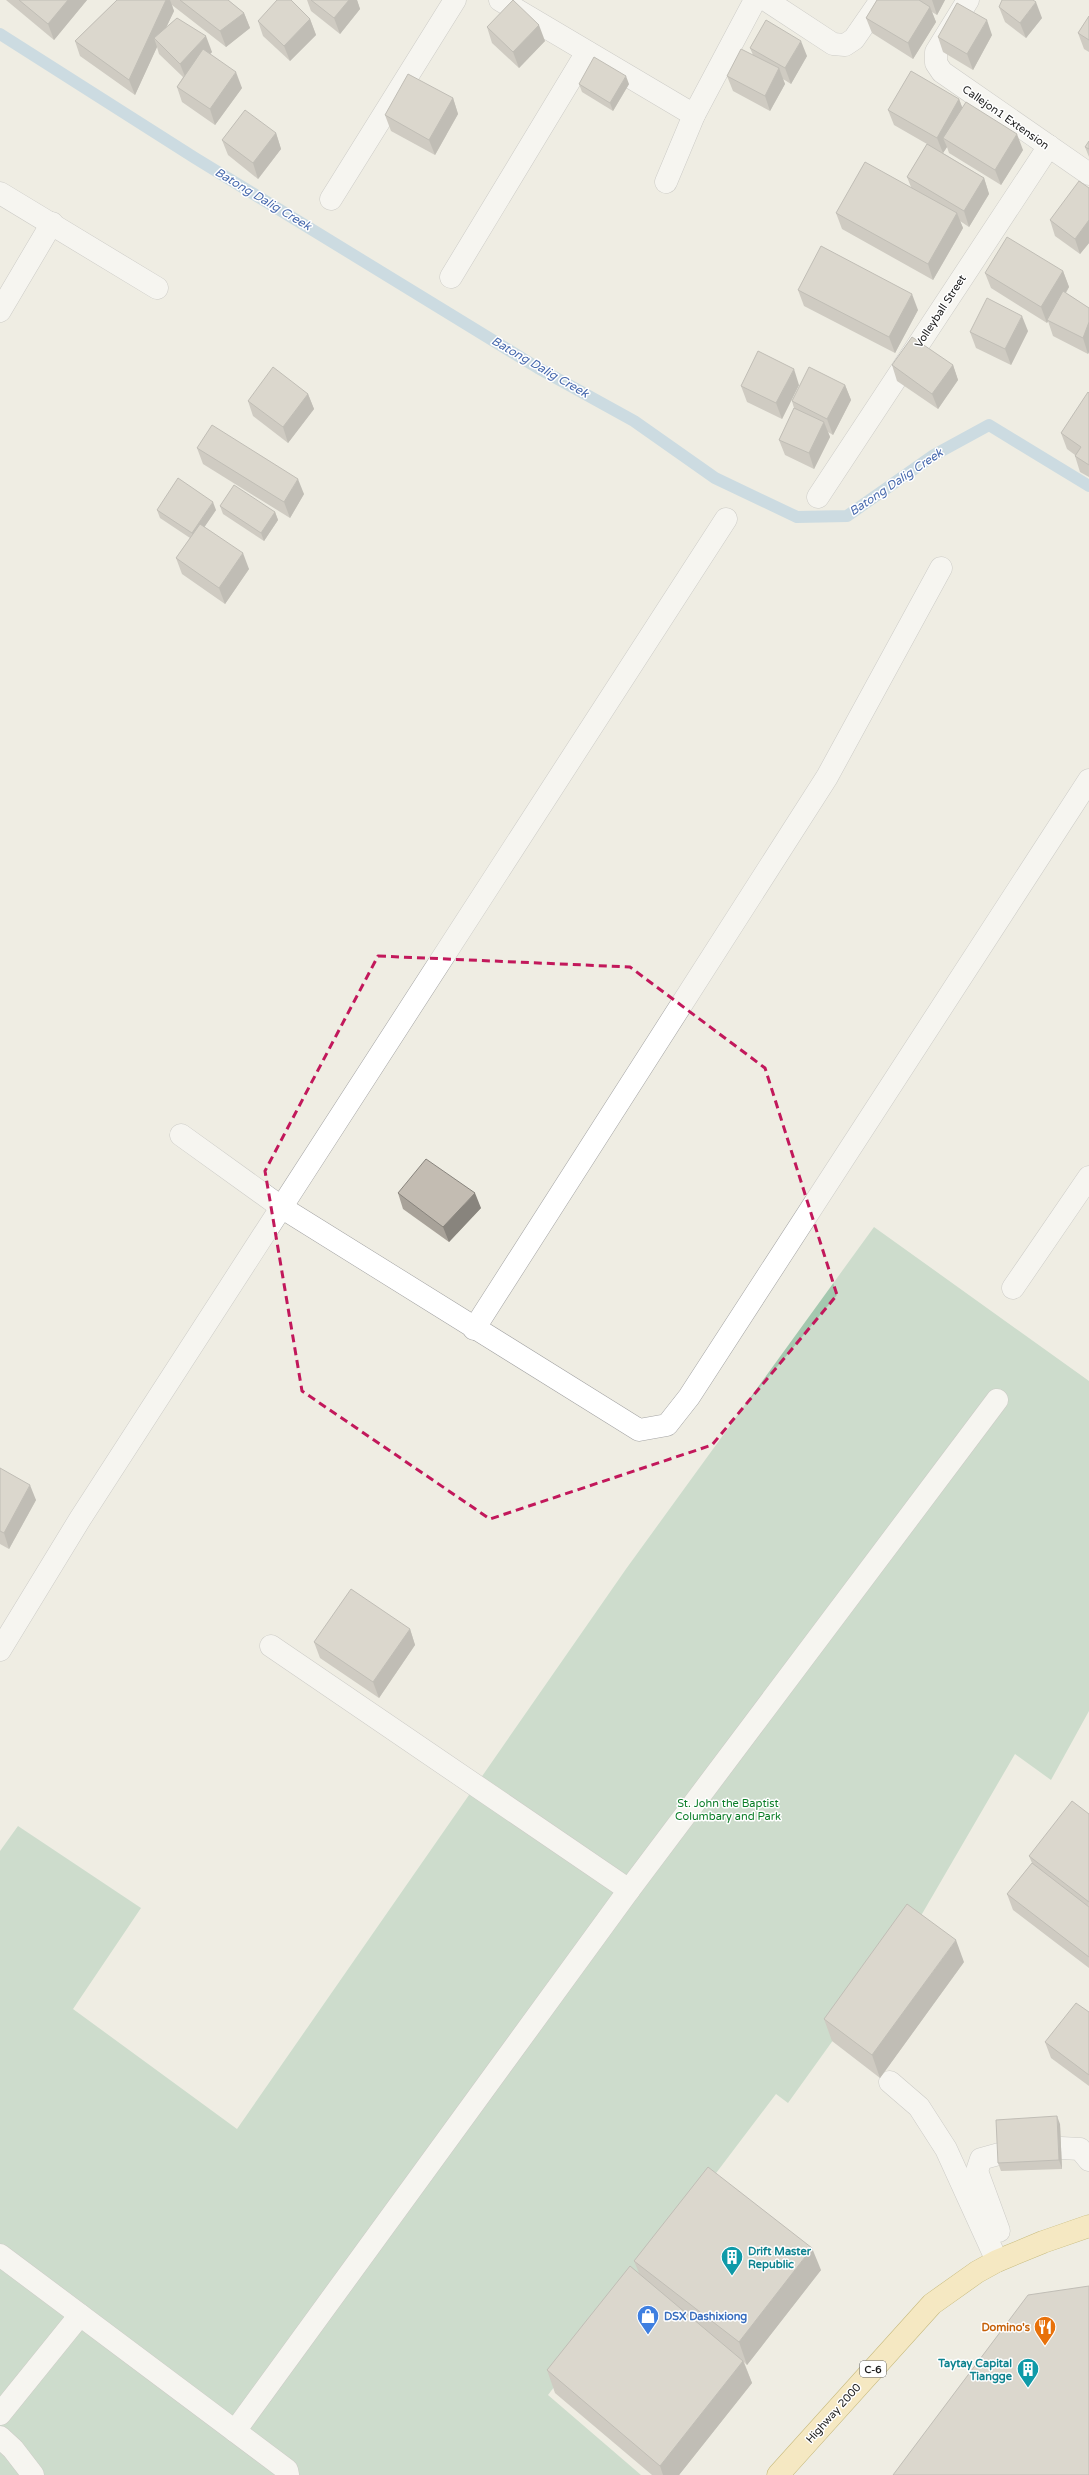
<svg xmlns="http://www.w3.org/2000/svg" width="1089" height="2475" font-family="'Varela Round',sans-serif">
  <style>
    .cemetery { fill: #a4c8af }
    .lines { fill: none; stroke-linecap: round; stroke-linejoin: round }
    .stream { stroke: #a2c6dd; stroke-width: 12 }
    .minor-casing { stroke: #a4a4a4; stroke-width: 23 }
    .major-casing { stroke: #977e00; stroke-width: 23 }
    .minor { stroke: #fff; stroke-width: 22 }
    .major { stroke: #fde39a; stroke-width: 22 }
    .wall { fill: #a8a299 }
    .shaded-wall { fill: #88847d }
    .building { fill: #c3bcb2; stroke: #88847d }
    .marked { fill: none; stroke: #c2185b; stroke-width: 3; stroke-dasharray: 8 5; stroke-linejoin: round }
    .labels { text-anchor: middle; stroke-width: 3; stroke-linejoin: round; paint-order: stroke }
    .shield { fill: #fff; stroke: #616161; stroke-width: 1 }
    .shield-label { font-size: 10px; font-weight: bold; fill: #1d1d1d }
    .street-label { font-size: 11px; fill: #1d1d1d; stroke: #fff }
    .park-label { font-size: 11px; fill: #0a7d27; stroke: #fff }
    .culture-label { font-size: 11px; font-weight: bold; fill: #0d838f; stroke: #fff; text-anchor: start }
    .shop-label { font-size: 11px; font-weight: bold; fill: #366cbe; stroke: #fff; text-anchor: start }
    .food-label { font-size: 11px; font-weight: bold; fill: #c56008; stroke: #fff; text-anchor: end }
    .water-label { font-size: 12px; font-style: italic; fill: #486aae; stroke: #fff }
  </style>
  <rect width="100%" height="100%" fill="#efede3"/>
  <!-- cemetery -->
  <path class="cemetery" d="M874,1227L1089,1381V1711L1051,1780L1015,1754L915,1926L788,2103L776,2094L548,2395L641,2475H0V1851L18,1826L141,1908L73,2009L237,2129L626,1569Z"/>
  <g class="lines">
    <!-- stream -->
    <path class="stream" d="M0,34L195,158L538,368L634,421L715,478L797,517L847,516L934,455L989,425L1089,486"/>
    <!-- minor casing -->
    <g class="minor-casing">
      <g id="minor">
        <path d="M500,0L694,115"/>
        <path d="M766,0L833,44L845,45L854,39L881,0"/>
        <path d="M968,0L936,52V63L942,72L1089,174"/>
        <path d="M666,182L694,115L755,0"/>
        <path d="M0,193L157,288"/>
        <path d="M331,199L455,0"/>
        <path d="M451,277L587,52"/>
        <path d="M0,311L52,223"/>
        <path d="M818,497L1049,146"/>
        <path d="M181,1135L281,1207L639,1430L667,1425L689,1397L1089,780"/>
        <path d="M1013,1288L1089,1177"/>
        <path d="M474,1329L827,777L941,568"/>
        <path d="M271,1646L629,1890"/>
        <path d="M0,1650L80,1519L726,519"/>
        <path d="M890,2082L919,2107L946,2149L997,2261"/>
        <path d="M1061,2148L1080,2149L1089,2160"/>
        <path d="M999,2231L977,2171L981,2159L999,2154"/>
        <path d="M0,2255L287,2470L288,2475"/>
        <path d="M0,2414L80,2315"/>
        <path d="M235,2431L629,1890L997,1400"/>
        <path d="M0,2437L13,2449L33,2475"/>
      </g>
    </g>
    <!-- major casing -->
    <g class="major-casing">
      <path id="major" d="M778,2475L932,2304L977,2272L997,2261L1043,2242L1089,2226"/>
    </g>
    <!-- minor -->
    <use href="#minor" class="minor"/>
    <!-- major -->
    <use href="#major" class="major"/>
  </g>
  <!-- wall -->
  <g class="wall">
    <path d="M6,0H87L54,40Z"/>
    <path d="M117,0H228L244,13L250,28L226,47L172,5L174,11L166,27L212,52L210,54L242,88L215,125L182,102L177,87L183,77L159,54L157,47L135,95L80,56L75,41Z"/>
    <path d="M307,0H357L360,9L340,34L311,11Z"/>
    <path d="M877,0H945L937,15L932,12L936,22L913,59L872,33L866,18Z"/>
    <path d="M999,7L1042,18L1026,38L1005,22Z"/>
    <path d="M1089,16V52L1084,49L1078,33Z"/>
    <path d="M310,19L316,35L290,61L263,36L258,21Z"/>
    <path d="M487,27L545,41L519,68L492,43Z"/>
    <path d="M992,35L973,70L943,52L938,37Z"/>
    <path d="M750,48L807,56L791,84L783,79L785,84L770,111L733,91L727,76L753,55Z"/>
    <path d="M579,84H629L613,111L582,92Z"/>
    <path d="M453,98L458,114L435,155L391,131L385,115Z"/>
    <path d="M959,99L962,107L1023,150L1001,185L949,153L947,147L943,153L984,178L989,194L969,227L960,221L963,228L933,280L842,229L836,213L911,187L907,177L927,144L894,125L888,110Z"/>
    <path d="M276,133L281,149L258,179L228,155L222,140Z"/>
    <path d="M1089,141V157L1085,147Z"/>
    <path d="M1089,188V243L1080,254L1055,236L1050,220Z"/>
    <path d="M1063,271L1069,287L1066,293L1089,308V352L1088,354L1053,336L1048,321L1047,323L991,288L985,273Z"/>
    <path d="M798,290L918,310L895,353L804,306Z"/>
    <path d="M1028,331L1011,365L976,348L970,332Z"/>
    <path d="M892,365H953L958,380L938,409L897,381Z"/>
    <path d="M799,385L782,419L747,402L741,386Z"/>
    <path d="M845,385L851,400L833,435L828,432L830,437L814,469L785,455L779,440L794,408L792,401Z"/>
    <path d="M1089,393V477L1080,472L1075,456V455L1067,449L1061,433Z"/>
    <path d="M308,394L314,409L288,443L253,416L248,401Z"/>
    <path d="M197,448L304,494L290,518L203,464Z"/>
    <path d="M220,506L275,512L278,520L264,541L223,514Z"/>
    <path d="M157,510H216L204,527L249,569L225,604L182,574L176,558L190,538L160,518Z"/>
    <path d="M398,1193L481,1208L449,1242L403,1209Z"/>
    <path d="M0,1468L36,1500L9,1549L0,1544Z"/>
    <path d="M410,1629L415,1645L379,1698L320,1658L314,1642Z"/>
    <path d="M1089,1814V1968L1013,1910L1007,1894L1032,1863L1029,1856Z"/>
    <path d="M964,1962L880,2078L832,2041L824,2019Z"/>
    <path d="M1089,2012V2086L1051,2058L1045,2042Z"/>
    <path d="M1060,2124L1062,2169L1001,2171L998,2163Z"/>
    <path d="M634,2261L821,2270L747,2365L744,2362L752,2383L679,2475H652L555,2393L547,2370L639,2273Z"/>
  </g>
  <!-- shaded-wall -->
  <g class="shaded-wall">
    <path d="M68,0H87L54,40L48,24Z"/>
    <path d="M166,0H170L174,11L159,43L154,38L157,47L135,95L129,80Z"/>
    <path d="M349,0H357L360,9L340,34L334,18Z"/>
    <path d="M932,0H945L937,15Z"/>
    <path d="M1036,2L1042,18L1026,38L1020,23Z"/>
    <path d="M930,7L936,22L913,59L908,43Z"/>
    <path d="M244,13L250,28L226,47L220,31Z"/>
    <path d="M310,19L316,35L290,61L284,46Z"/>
    <path d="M987,20L992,35L973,70L967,54Z"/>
    <path d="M539,25L545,41L519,68L513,52Z"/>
    <path d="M206,36L212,52L186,79L180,64Z"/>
    <path d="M801,41L807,56L791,84L785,68Z"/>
    <path d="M779,68L785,84L770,111L765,96Z"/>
    <path d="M236,72L242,88L215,125L210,109Z"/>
    <path d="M626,76L629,84L613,111L610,103Z"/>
    <path d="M453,98L458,114L435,155L429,140Z"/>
    <path d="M959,99L965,115L943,138L947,147L943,153L937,138Z"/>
    <path d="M276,133L281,149L258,179L253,163Z"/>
    <path d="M1017,134L1023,150L1001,185L995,170Z"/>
    <path d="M984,178L989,194L969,227L964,211Z"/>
    <path d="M957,213L963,228L933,280L928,264Z"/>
    <path d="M1089,220V243L1080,254L1075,239Z"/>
    <path d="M1063,271L1069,287L1048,320H1047L1048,321L1047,323L1041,307Z"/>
    <path d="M912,294L918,310L895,353L889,337Z"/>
    <path d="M1022,316L1028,331L1011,365L1005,349Z"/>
    <path d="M1089,322V352L1088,354L1083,338Z"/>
    <path d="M953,365L958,380L938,409L932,394Z"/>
    <path d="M794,369L799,385L782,419L776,403Z"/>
    <path d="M845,385L851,400L833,435L827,419Z"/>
    <path d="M308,394L314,409L288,443L283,427Z"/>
    <path d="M824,422L830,437L814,469L809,453Z"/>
    <path d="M298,479L304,494L290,518L284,502Z"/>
    <path d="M213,502L216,510L195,541L192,533Z"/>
    <path d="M275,512L278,520L264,541L261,533Z"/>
    <path d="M243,553L249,569L225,604L219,588Z"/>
    <path d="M475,1193L481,1208L449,1242L443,1227Z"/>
    <path d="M30,1485L36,1500L9,1549L4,1533Z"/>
    <path d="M410,1629L415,1645L379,1698L373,1682Z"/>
    <path d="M956,1940L964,1962L880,2078L872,2055Z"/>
    <path d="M1057,2116L1060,2124L1062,2169L1059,2160Z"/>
    <path d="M812,2248L821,2270L747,2365L739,2342Z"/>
    <path d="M743,2361L752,2383L679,2475H663L660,2466Z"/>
  </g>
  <!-- building -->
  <g class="building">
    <path d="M19,0H68L48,24Z"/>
    <path d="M117,0H166L129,80L75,41Z"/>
    <path d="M180,0H228L244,13L220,31Z"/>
    <path d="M277,0H291L310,19L284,46L258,21Z"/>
    <path d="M311,0H349L334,18Z"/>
    <path d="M513,0L539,25L513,52L487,27Z"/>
    <path d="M877,0H919L930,7L908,43L866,18Z"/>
    <path d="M1002,0H1033L1036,2L1020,23L999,7Z"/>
    <path d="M957,3L987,20L967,54L938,37Z"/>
    <path d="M1089,16V40L1078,33Z"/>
    <path d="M177,18L206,36L180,64L154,38Z"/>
    <path d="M766,20L801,41L785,68L750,48Z"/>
    <path d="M203,49L236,72L210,109L177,87Z"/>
    <path d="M741,49L779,68L765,96L727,76Z"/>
    <path d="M594,57L626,76L610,103L579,84Z"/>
    <path d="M911,71L959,99L937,138L888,110Z"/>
    <path d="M408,74L453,98L429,140L385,115Z"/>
    <path d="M966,102L1017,134L995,170L943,138Z"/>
    <path d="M245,110L276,133L253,163L222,140Z"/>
    <path d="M1089,141V149L1085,147Z"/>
    <path d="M927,144L984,178L964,211L907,177Z"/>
    <path d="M865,162L957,213L928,264L836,213Z"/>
    <path d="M1079,181L1089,188V220L1075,239L1050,220Z"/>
    <path d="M1007,237L1063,271L1041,307L985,273Z"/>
    <path d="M821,246L912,294L889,337L798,290Z"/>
    <path d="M1063,291L1089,308V322L1083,338L1047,320Z"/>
    <path d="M987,298L1022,316L1005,349L970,332Z"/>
    <path d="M912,337L953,365L932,394L892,365Z"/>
    <path d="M758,351L794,369L776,403L741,386Z"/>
    <path d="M273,367L308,394L283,427L248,401Z"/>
    <path d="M809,367L845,385L827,419L792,401Z"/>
    <path d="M1088,392L1089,393V465L1075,456L1081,447L1061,433Z"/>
    <path d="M794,408L824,422L809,453L779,440Z"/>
    <path d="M212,425L298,479L284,502L197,448Z"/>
    <path d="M178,478L213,502L192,533L157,510Z"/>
    <path d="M234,485L275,512L261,533L220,506Z"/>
    <path d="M200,524L243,553L219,588L176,558Z"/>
    <path d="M426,1159L475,1193L443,1227L398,1193Z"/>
    <path d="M0,1468L30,1485L4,1533L0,1531Z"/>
    <path d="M351,1589L410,1629L373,1682L314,1642Z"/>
    <path d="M1072,1801L1089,1814V1902L1029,1856Z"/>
    <path d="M1032,1863L1089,1907V1957L1007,1894Z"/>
    <path d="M907,1904L956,1940L872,2055L824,2019Z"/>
    <path d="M1076,2003L1089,2012V2075L1045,2042Z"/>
    <path d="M1057,2116L1059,2160L998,2163L996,2120Z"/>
    <path d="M708,2167L812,2248L739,2342L634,2261Z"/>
    <path d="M630,2266L743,2361L660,2466L547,2370Z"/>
    <path d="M1089,2286V2475H893L1028,2295Z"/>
  </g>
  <!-- marked area -->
  <path d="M0 0H1089V2475H0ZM378,956L630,967L765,1068L837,1295L712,1445L490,1519L302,1391L265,1171Z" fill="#efede3" fill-opacity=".55" fill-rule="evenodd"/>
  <path class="marked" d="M378,956L630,967L765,1068L837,1295L712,1445L490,1519L302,1391L265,1171Z"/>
  <!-- icons -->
  <defs>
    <g id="building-pin" transform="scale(1.15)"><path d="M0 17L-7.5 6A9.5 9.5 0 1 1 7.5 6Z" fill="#0f9aa8" stroke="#fff"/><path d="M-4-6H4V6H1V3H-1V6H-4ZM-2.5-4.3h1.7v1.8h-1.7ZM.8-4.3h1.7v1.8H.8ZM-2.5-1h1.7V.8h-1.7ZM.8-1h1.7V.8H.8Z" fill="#fff"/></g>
    <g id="shop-pin" transform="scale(1.15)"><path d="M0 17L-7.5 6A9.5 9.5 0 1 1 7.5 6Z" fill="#3f7fe0" stroke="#fff"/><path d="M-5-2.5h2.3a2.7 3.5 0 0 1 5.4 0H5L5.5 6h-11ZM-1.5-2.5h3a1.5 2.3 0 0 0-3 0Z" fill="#fff"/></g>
    <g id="restaurant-pin" transform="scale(1.15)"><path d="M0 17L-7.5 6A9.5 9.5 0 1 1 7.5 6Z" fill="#e8710a" stroke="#fff"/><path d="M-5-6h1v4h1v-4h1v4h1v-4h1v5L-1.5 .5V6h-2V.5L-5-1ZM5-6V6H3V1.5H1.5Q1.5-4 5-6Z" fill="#fff"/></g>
  </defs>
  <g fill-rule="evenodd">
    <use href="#building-pin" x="732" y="2257"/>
    <use href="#shop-pin" x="648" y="2316"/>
    <use href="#restaurant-pin" x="1045" y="2327"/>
    <use href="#building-pin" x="1028" y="2369"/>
  </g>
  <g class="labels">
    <!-- shield labels -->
    <rect class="shield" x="860" y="2361" width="26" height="16" rx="3"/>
    <g class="shield-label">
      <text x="873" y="2373">C-6</text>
    </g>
    <!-- street labels -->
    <g class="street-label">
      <text transform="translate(1006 117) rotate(35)" y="4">Callejon1 Extension</text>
      <text transform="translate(940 311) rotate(-57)" y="4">Volleyball Street</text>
      <text transform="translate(833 2413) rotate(-48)" y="4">Highway 2000</text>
    </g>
    <!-- park labels -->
    <g class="park-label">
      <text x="728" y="1807">St. John the Baptist<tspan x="728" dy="13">Columbary and Park</tspan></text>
    </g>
    <!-- culture labels -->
    <g class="culture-label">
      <text x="748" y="2255">Drift Master<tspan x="748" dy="13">Republic</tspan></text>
      <text x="1012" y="2367" text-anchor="end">Taytay Capital<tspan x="1012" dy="13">Tiangge</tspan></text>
    </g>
    <!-- shop labels -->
    <g class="shop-label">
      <text x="664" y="2320">DSX Dashixiong</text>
    </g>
    <!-- food labels -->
    <g class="food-label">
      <text x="1030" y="2331">Domino's</text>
    </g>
    <!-- water labels -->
    <g class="water-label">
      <text transform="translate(263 199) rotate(31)" y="4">Batong Dalig Creek</text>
      <text transform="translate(540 367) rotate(30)" y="4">Batong Dalig Creek</text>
      <text transform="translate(896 482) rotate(-34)" y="4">Batong Dalig Creek</text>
    </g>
  </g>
</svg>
